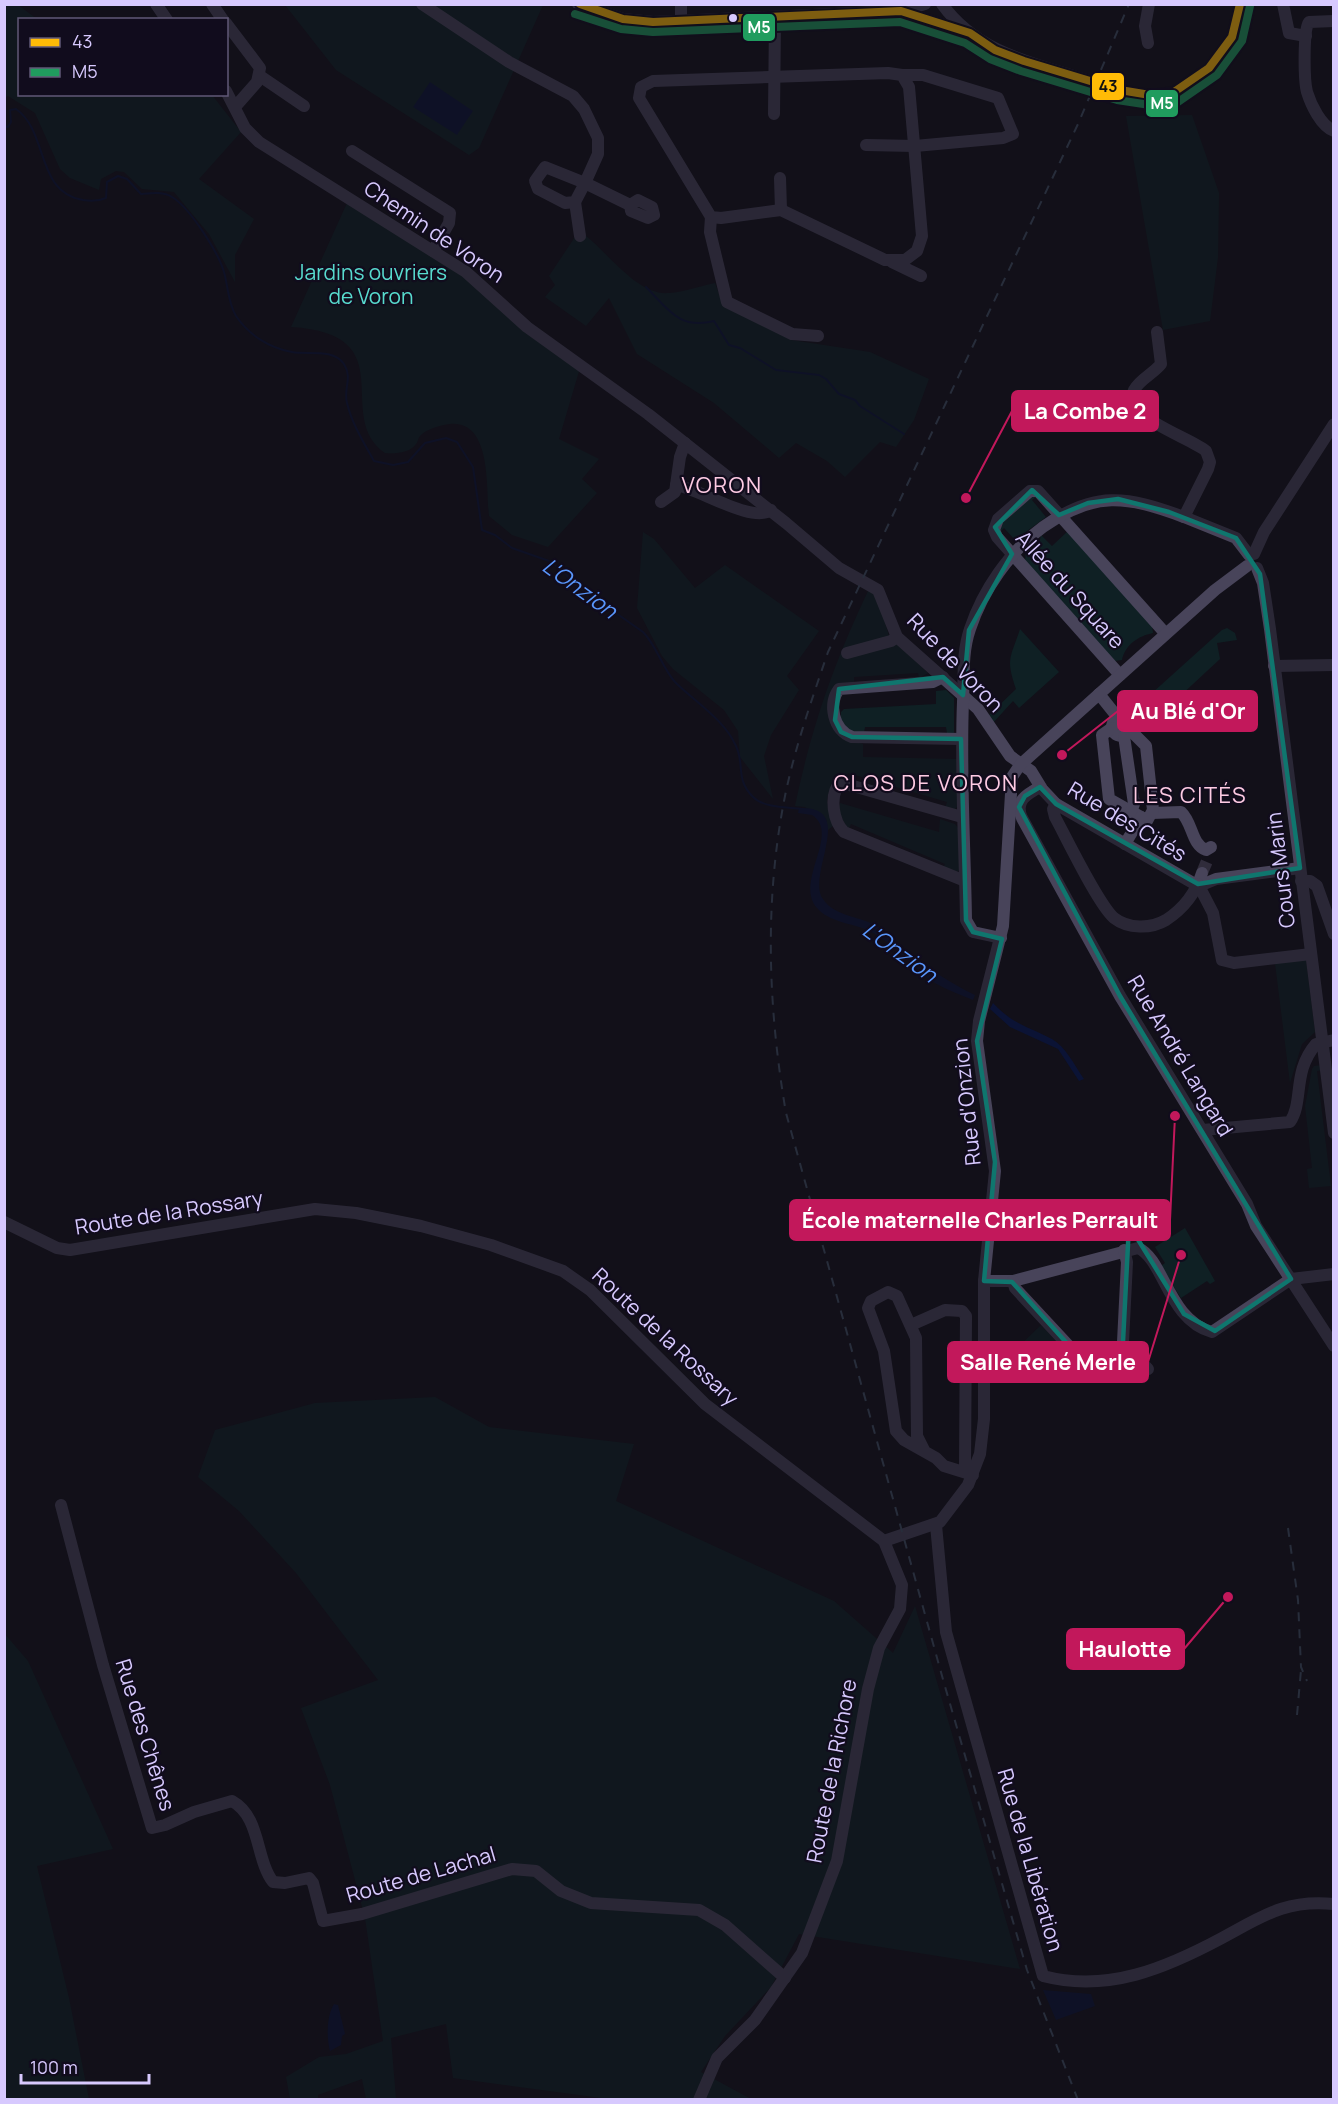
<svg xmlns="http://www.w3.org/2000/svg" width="1338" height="2104" font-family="Manrope,sans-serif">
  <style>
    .green { fill: #0f2024 }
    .water { fill: #0b1335 }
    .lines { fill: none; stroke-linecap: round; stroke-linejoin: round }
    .stream { stroke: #0b1335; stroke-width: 2 }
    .minor-tunnel { stroke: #302c3b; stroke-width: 12; stroke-dasharray: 12 6; stroke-linecap: butt }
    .minor { stroke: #48445a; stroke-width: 12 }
    .rail { stroke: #425164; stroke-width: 2; stroke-dasharray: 9 8; stroke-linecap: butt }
    .bus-1-casing { stroke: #110c1d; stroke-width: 12 }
    .bus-2-casing { stroke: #110c1d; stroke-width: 12 }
    .bus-1 { stroke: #ffbb06; stroke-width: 8 }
    .bus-2 { stroke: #209c5e; stroke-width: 8 }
    .marked { fill: none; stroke: #0f766e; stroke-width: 4.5; stroke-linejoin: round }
    .bus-dot { fill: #d7c9fe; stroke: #110c1d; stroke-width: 2 }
    .labels { text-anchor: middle; stroke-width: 4.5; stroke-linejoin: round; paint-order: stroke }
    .street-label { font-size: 21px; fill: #d7c9fe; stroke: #110c1d }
    .park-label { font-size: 21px; fill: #58dbcf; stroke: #110c1d }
    .neighbourhood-label { font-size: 22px; letter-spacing: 1.5px; fill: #fecbe3; stroke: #110c1d }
    .water-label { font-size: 22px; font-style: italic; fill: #5996fb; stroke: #110c1d }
    .leader { fill: none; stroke: #c2185b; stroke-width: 2 }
    .callout-dot { fill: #c2185b; stroke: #110c1d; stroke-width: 2 }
    .callout { fill: #c2185b; stroke: #c2185b; stroke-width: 2 }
    .callout-label { font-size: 22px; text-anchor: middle; font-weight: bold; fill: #fff }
    .line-badge { stroke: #110c1d; stroke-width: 2 }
    .badge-label { font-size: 16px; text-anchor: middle; font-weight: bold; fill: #fff }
    .pale-badge-label { font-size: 16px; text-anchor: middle; font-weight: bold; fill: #111 }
  </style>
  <rect width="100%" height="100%" fill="#121019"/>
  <!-- green -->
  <g class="green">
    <path d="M5,4L18,5L37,19L20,20V94L212,95L241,132L199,179L254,219L235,255V282L209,234L174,192L142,189L124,172L116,171L101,179L99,190L70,178L60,169L35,113L8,96L5,98Z"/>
    <path d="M285,5H414L514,70L479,148L469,155L336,70Z"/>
    <path d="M431,5H543L518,61Z"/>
    <path d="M1192,115L1219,193L1218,257L1210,321L1163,330L1126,116Z"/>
    <path d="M347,203L467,277L580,368L559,439L599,459L582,479L597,493L548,547L512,535L489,516C486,488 492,420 450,424C441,425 426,429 420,436C418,438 418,442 416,444C410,453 395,454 385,453C332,416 406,334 291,327Z"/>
    <path d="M586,236C609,254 638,296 669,293C684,292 700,286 715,283L723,305L791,340L870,352L929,379L914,420L896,447L880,442L845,477L827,461L796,443L779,458L714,403L637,354L609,298L586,326L545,297L555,285L549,276L575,237Z"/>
    <path d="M1031,495L1037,496L1032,500L1046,517L1015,540L1004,528L999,533V524Z"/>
    <path d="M1068,531L1152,625L1153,633C1138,636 1125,645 1122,660L1114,661L1025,563L1026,548L1039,544L1041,535L1052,546Z"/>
    <path d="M643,532L654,539L695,588L725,565L819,631L787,676L799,690L771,735L764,756L773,799L740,757L738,731L724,710L673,669L662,656L637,608Z"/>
    <path d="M869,589L877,596L889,636L928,673L919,678L918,673L854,677V684L837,685L832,726L844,739L863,744V757L958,759V806L954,810L945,808L947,802L848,773L845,779C820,792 827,802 833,826L828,830L826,819L805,807L795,806C812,725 834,663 869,589Z"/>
    <path d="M1227,628L1235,633L1237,640L1217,643L1220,659L1165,710L1151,694L1222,630Z"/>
    <path d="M1020,629L1059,672L1019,708L1013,701L992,724L988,716L1016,689C1005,658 1011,657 1020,629Z"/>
    <path d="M946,690L954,698V734L947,733L946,727H865L864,733L850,732L841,722V712L844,709L936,704V691Z"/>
    <path d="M840,803L939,832L940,819L955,824L959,829L960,869L957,872L942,870L945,864L851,824L848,830L838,811Z"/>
    <path d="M1306,959L1315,1032L1302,1044L1290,1083L1275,963Z"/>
    <path d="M1323,1065L1324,1070L1317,1071L1331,1186L1309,1188L1307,1169L1312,1168L1305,1106L1312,1069L1314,1066Z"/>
    <path d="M1185,1228L1215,1281L1210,1284L1207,1281L1181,1298L1161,1266L1165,1263L1155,1247Z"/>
    <path d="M1041,1325L1061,1346L1032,1374L1012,1353Z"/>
    <path d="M435,1397L489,1427L634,1444L616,1501L834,1601L893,1653L915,1606L1020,1969L799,1934L771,1987L725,2036L701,2072L751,2099H609L453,2078L446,2024L391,2038L396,2099H366L362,2079L318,2095V2099H290L286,2077L319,2057L346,2054L383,2041L365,1918L330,1785L301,1708L378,1680L296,1573L239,1511L198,1477L215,1430L315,1403Z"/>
    <path d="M4,1633L28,1661L113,1849L37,1866L69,1998L89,2099H5Z"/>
  </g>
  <!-- water -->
  <g class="water">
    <path d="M430,82L473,111L457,135L413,107Z"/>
    <path d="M799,808C858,805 806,874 823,899C834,916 858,916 875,925C886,932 896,943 906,951C929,969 950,983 975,995L973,1000C961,995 947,990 935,983C913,969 891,940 867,930C851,923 829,922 817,908C794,881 841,834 812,815L798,813Z"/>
    <path d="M993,1003C1015,1026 1026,1025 1052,1039C1066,1047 1075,1066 1084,1079L1079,1081L1058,1049L1010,1027L990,1009Z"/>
    <path d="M1043,1990L1091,1994L1095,2006L1056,2020Z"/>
    <path d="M334,2004L338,2005L345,2034L342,2036L341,2045L330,2051C326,2036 327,2015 334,2004Z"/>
  </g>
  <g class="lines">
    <!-- stream -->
    <g class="stream">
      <path d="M4,126L8,127L11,122L10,110L16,109C49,132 35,192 83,200C90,201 99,201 106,198L107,182L118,176L127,179L141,194C151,193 163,191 172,197C190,208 218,252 224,272C228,286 228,303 236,316C249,335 269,348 292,352C308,355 333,348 344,364C353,378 343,389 347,403C352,424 364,443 374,461L393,465L408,462L425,443L446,438L457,442L473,467L482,530L495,535L512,548L549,561L563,571L573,583L643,632C657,646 662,668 675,682C695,702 724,719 736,746C745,765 735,779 753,797C764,808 787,807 802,809"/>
      <path d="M646,287C668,309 679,330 714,321L729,345L740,348L776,370L819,375L826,379L839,394L855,400L860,406L904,434"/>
    </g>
    <!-- minor-tunnel -->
    <path class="minor-tunnel" d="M1202,873L1207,861"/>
    <!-- minor -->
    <g class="minor">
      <path d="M156,4L167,20"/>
      <path d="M212,4L223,20"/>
      <path d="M422,4L509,62L573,96L584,109L598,138V154L585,183L630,205L631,211L648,218L654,215L652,207L638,200L630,205"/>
      <path d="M578,4L623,19L653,22L901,11L925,4"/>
      <path d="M681,4V21"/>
      <path d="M942,4C973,47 1019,60 1067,74C1093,82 1120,93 1147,95C1201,99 1241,55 1249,4"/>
      <path d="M1283,4L1289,33L1306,36"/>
      <path d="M905,13L963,31"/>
      <path d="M1334,21L1309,22C1303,30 1304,81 1307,92C1311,105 1321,126 1334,131"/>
      <path d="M226,23L260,68L257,82L235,107"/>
      <path d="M1148,43L1145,26L1149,4"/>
      <path d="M888,73L902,75L909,87L922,236L917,251L905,260H885L781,210L721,218L711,217L639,98L641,87L653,81Z"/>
      <path d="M260,76L304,106"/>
      <path d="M226,91L245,128L259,142L466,272L527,327L648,414L786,523L839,568L878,590L897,637L978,709L1010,756L1031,771L1042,789L1056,804L1193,883L1204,884L1216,879L1300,868"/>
      <path d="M774,114L775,18"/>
      <path d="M866,145L915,146L1003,138L1013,134L998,98L923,75H902"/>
      <path d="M352,151L450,213L449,223L433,251"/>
      <path d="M545,167L585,183L575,202L565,203L538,189L535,181Z"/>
      <path d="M780,178L781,210"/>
      <path d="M575,202L580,236"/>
      <path d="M711,217L710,232L727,302L792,334L818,336"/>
      <path d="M892,262L921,276"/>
      <path d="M1157,332L1161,364C1153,374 1140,379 1134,390C1121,417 1190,437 1206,451L1210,462L1208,469L1184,517L1236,538L1249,555"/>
      <path d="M676,485C698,488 752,524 771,510"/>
      <path d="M661,502L675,492L680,457L685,443"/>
      <path d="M1254,554L1264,532L1334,424"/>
      <path d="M1257,568L1263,583L1270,629L1334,1133"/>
      <path d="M847,653L891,641L897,637"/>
      <path d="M1274,666L1334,665"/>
      <path d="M1120,675L997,537L994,530L998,519L1030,491H1038L1165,633"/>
      <path d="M943,677L933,682L839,689C828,704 833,730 852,737L961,739"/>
      <path d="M1099,694L1119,719"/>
      <circle cx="1121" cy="727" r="9"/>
      <path d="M1112,728L1102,735L1109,799L1141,817"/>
      <path d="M1124,736L1134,804L1131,812"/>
      <path d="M1040,787C1027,794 1014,801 1022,818L1120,996L1247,1204L1256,1226L1334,1346"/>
      <path d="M1056,804L1053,809L1055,817C1067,839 1098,904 1114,918C1128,929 1151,929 1166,920C1183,909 1196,892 1202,873"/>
      <path d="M1152,813L1181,812C1193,823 1191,844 1206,850L1211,847"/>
      <path d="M962,817L846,784L838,785C830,798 833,821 844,832L965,881"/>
      <path d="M1125,844L1141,817L1147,821L1153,810L1146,746L1130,730"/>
      <path d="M1301,881H1310L1317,886L1334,934"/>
      <path d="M1198,884L1213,913L1222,960L1234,963L1311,954"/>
      <path d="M1001,938L973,932L966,920C965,847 960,774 963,702C964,677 962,652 970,629C983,590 1009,552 1043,527C1095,490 1127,496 1184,517"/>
      <path d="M1203,1130L1290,1122C1304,1101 1292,1072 1316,1044L1334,1040"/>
      <path d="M4,1222L57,1248L70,1250L315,1209L356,1213L421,1226L491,1245L563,1271L590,1290L705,1404L884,1541"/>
      <path d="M984,1281H1013L1138,1248C1164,1259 1168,1320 1212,1332L1291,1279L1334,1274"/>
      <path d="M1013,1281L1015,1288L1081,1359C1098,1368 1119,1364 1123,1342L1127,1262L1124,1250"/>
      <path d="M911,1325L945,1310L962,1311L966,1316L965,1467L968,1473"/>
      <path d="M1122,1349L1137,1357L1148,1369"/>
      <path d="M924,1450L917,1436L916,1338L897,1296L888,1292L871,1301L868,1308L884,1351L896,1431L904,1440L936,1458L944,1466L973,1475"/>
      <path d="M61,1505L103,1665L152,1828L165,1825L194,1812L232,1801C261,1817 255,1858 273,1882L285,1883L309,1878L313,1883L323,1921L362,1914L512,1869L536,1871L561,1891L591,1903L699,1910L725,1925L785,1978"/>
      <path d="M936,1525L946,1632L1043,1976C1108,1993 1166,1968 1222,1938C1263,1916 1286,1899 1334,1904"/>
      <path d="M699,2100L717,2058L755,2020L802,1953L837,1861L868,1689L879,1648L900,1609L902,1585L884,1541L940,1522L968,1485L980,1454L984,1419V1281L995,1171L977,1041L979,1021L1003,926L1012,777L1020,765L1215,590L1247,566"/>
    </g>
    <!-- rail -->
    <g class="rail">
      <path d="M1288,1528L1298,1600L1301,1667L1307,1681"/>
      <path d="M1297,1715L1301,1670"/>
      <path d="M1078,2100L1027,1970L944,1683L786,1113C768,1008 764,901 785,796C795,747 812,699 828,652L1078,124L1129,4"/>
    </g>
    <!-- bus-1 casing -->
    <g class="bus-1-casing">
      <path id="bus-1" d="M580,4L623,19L653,22L901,11L970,33L995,50L1024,61L1120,90L1150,95L1174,92L1209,68L1232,37L1240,4"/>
    </g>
    <!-- bus-2 casing -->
    <g class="bus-2-casing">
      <path id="bus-2" d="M575,14L621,29L653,32L900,22L965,43L990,59L1021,71L1117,100L1150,105L1178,102L1217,75L1242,41L1250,6"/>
    </g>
    <!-- bus-1 -->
    <use href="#bus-1" class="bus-1"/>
    <!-- bus-2 -->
    <use href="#bus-2" class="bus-2"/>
  </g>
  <!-- marked area -->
  <path d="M0 0H1338V2104H0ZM1032,490L1059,515L1088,503L1118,499L1169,512L1236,538L1260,574L1300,868L1198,884L1056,804L1040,787L1025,796L1019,807L1120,996L1291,1279L1215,1331L1184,1314L1129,1225L1123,1342L1118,1354L1105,1364L1081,1359L1012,1282L984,1281L995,1162L977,1041L1002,939L973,932L966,920L961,739L852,737L841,732L835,720L839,689L943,677L963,695L969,630L1012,554L995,527Z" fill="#121019" fill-opacity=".55" fill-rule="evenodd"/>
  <path class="marked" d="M1032,490L1059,515L1088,503L1118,499L1169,512L1236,538L1260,574L1300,868L1198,884L1056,804L1040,787L1025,796L1019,807L1120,996L1291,1279L1215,1331L1184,1314L1129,1225L1123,1342L1118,1354L1105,1364L1081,1359L1012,1282L984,1281L995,1162L977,1041L1002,939L973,932L966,920L961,739L852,737L841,732L835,720L839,689L943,677L963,695L969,630L1012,554L995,527Z"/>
  <!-- markers -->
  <circle class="bus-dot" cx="733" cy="18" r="5"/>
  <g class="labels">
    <!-- street labels -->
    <g class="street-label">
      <text transform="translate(434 232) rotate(34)" y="7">Chemin de Voron</text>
      <text transform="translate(1070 590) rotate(48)" y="7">Allée du Square</text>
      <text transform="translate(955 663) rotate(46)" y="7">Rue de Voron</text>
      <text transform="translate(1127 822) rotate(31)" y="7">Rue des Cités</text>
      <text transform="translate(1281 870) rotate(-97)" y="7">Cours Marin</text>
      <text transform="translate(1180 1056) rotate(59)" y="7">Rue André Langard</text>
      <text transform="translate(967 1102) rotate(-96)" y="7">Rue d'Onzion</text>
      <text transform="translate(169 1213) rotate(-9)" y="7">Route de la Rossary</text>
      <text transform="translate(665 1337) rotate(43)" y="7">Route de la Rossary</text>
      <text transform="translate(145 1735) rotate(73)" y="7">Rue des Chênes</text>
      <text transform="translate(832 1771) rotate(-79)" y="7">Route de la Richore</text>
      <text transform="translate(1030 1860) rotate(74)" y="7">Rue de la Libération</text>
      <text transform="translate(421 1875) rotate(-16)" y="7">Route de Lachal</text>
    </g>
    <!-- park labels -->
    <g class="park-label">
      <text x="371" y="280">Jardins ouvriers<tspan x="371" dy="24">de Voron</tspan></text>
    </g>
    <!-- neighbourhood labels -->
    <g class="neighbourhood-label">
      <text x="722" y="493">VORON</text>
      <text x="926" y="791">CLOS DE VORON</text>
      <text x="1190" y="803">LES CITÉS</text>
    </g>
    <!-- water labels -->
    <g class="water-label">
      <text transform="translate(580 588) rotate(36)" y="8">L'Onzion</text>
      <text transform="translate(900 952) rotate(36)" y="8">L'Onzion</text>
    </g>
  </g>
  <!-- callouts -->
  <path class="leader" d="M966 498L1012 411M1062 755L1118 711M1175 1116L1170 1220M1181 1255L1148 1362M1228 1597L1184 1649"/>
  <g class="callout-dot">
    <circle cx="966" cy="498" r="6"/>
    <circle cx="1062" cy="755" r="6"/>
    <circle cx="1175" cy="1116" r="6"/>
    <circle cx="1181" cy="1255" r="6"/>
    <circle cx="1228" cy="1597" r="6"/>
  </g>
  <g class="callout">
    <rect x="1012" y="391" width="146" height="40" rx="6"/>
    <rect x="1118" y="691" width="139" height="40" rx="6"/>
    <rect x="790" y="1200" width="380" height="40" rx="6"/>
    <rect x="948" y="1342" width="200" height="40" rx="6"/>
    <rect x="1067" y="1629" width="117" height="40" rx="6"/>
  </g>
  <g class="callout-label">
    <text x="1085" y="419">La Combe 2</text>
    <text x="1188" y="719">Au Blé d'Or</text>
    <text x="980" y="1228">École maternelle Charles Perrault</text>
    <text x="1048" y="1370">Salle René Merle</text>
    <text x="1125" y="1657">Haulotte</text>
  </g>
  <g class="line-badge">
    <rect x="742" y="13" width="34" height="29" rx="6" fill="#209c5e"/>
    <rect x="1091" y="72" width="34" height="29" rx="6" fill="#ffbb06"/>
    <rect x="1145" y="89" width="34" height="29" rx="6" fill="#209c5e"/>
  </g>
  <g class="badge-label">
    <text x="759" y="33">M5</text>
    <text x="1162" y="109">M5</text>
  </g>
  <g class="pale-badge-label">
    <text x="1108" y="92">43</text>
  </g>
  <!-- border -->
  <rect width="1338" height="2104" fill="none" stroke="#d7c9fe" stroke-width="12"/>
  <!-- legend -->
  <rect x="18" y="18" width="210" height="78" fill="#110c1d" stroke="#605877" stroke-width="1.5"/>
  <rect x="30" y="38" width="30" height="9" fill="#ffbb06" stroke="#605877" stroke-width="1.5"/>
  <text x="72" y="48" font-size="18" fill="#d7c9fe">43</text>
  <rect x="30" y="68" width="30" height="9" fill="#209c5e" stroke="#605877" stroke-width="1.5"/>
  <text x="72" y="78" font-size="18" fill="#d7c9fe">M5</text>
  <!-- scale -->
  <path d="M21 2074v9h128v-9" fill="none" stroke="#d7c9fe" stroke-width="3"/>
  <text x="30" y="2074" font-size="18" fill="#d7c9fe" stroke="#110c1d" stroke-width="4.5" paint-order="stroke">100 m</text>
</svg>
